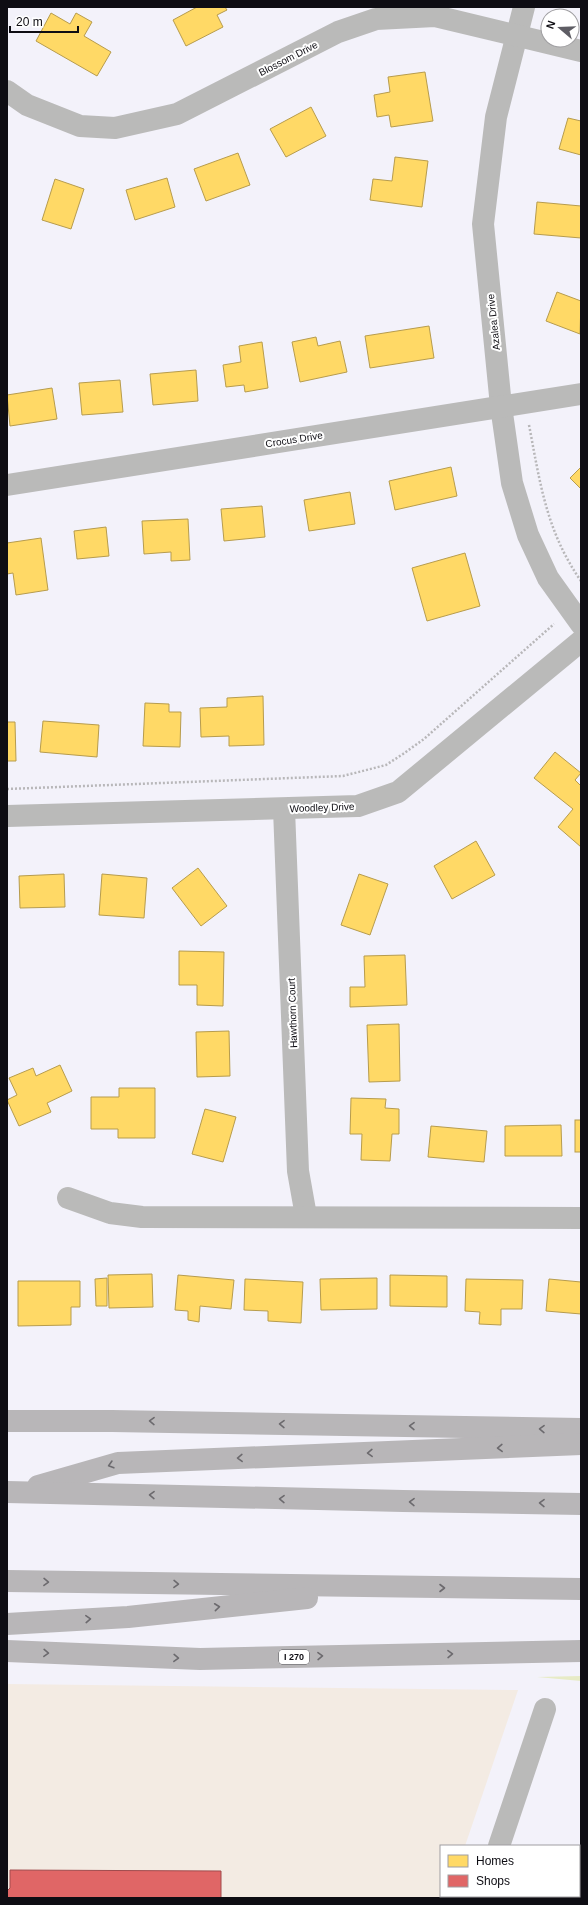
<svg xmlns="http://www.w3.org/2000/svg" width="588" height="1905" font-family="Arial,sans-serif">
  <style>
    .commercial { fill: #f3ebe3 }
    .green { fill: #e7ebc6 }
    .homes { fill: #ffd966; stroke: #b79c4d }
    .shops { fill: #e06666; stroke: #a14b4d }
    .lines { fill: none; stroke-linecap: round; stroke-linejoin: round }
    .path { stroke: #b8b7b9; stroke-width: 2.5; stroke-dasharray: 2 2; stroke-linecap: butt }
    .minor { stroke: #babab9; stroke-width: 22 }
    .highway { stroke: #b8b6b8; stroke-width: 22 }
    .oneway { stroke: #6c6a6e }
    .labels { text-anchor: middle; stroke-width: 4; stroke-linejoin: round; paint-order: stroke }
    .shield { fill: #fff; stroke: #56565a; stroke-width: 1 }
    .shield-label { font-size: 9px; font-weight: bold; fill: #0e0d13 }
    .street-label { font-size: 10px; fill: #0e0d13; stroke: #fff }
  </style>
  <rect width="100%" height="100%" fill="#f3f2fa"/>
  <!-- commercial -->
  <path class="commercial" d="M7,1684L518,1690L465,1846H441V1896H448L447,1898H7Z"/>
  <!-- green -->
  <path class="green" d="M581,1676V1681L537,1677Z"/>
  <!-- homes -->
  <g class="homes">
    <path d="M197,7H225L227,10L217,15L223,27L186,46L173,20Z"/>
    <path d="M51,13L70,24L76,13L92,22L84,36L111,52L97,76L36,41Z"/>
    <path d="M425,72L433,121L391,127L389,115L377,117L374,95L390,92L388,77Z"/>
    <path d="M311,107L326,136L286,157L270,129Z"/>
    <path d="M568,118L581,121V155L559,149Z"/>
    <path d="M238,153L250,185L206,201L194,169Z"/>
    <path d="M395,157L428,161L422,207L370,200L373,179L392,181Z"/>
    <path d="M167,178L175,207L135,220L126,190Z"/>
    <path d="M55,179L84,189L71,229L42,220Z"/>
    <path d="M537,202L581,206V238L534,234Z"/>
    <path d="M557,292L581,301L580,334L546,321Z"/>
    <path d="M429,326L434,358L370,368L365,336Z"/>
    <path d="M316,337L318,346L340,341L347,372L300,382L292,342Z"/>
    <path d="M262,342L268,388L245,392L244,385L226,387L223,365L241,362L239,346Z"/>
    <path d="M196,370L198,401L153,405L150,374Z"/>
    <path d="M120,380L123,412L82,415L79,383Z"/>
    <path d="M52,388L57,419L10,426L7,395Z"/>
    <path d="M451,467L457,496L395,510L389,481Z"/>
    <path d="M581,467V489L570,478Z"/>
    <path d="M350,492L355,524L309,531L304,500Z"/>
    <path d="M262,506L265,537L224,541L221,509Z"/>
    <path d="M188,519L190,560L171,561V552L144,554L142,521Z"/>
    <path d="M106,527L109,556L77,559L74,531Z"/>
    <path d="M41,538L48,590L16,595L13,573L7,574V543Z"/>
    <path d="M465,553L480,606L427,621L412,568Z"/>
    <path d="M263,696L264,745L229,746V736L201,737L200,708L227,707V698Z"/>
    <path d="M145,703L169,704V712H181L180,747L143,746Z"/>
    <path d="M43,721L99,725L97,757L40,752Z"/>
    <path d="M7,722H15L16,761H7Z"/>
    <path d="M555,752L581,773L575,780L581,786V847L558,827L573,809L534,778Z"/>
    <path d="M476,841L495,875L452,899L434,866Z"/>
    <path d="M198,868L227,906L201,926L172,888Z"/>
    <path d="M64,874L65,907L20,908L19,876Z"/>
    <path d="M102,874L147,878L144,918L99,915Z"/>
    <path d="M359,874L388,884L370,935L341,925Z"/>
    <path d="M179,951L224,952L223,1006L197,1005V985H179Z"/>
    <path d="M405,955L407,1005L350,1007V987H365L364,956Z"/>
    <path d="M399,1024L400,1081L369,1082L367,1025Z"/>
    <path d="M229,1031L230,1076L197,1077L196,1032Z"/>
    <path d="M60,1065L72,1091L47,1103L51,1112L19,1126L7,1100L17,1095L9,1078L33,1068L36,1076Z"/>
    <path d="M119,1088H155V1138H118V1129H91V1097H119Z"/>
    <path d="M351,1098L386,1099L385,1108L399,1109V1134H392L390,1161L361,1160L362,1134H350Z"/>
    <path d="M205,1109L236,1117L223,1162L192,1154Z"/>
    <rect x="575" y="1120" width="6" height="32"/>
    <path d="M561,1125L562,1156H505V1126Z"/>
    <path d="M431,1126L487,1131L484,1162L428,1157Z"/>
    <path d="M152,1274L153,1307L109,1308L108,1275Z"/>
    <path d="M178,1275L234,1280L231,1309L200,1306L199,1322L188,1320V1311L175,1310Z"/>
    <path d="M390,1275L447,1276V1307L390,1306Z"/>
    <path d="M107,1278V1306H96L95,1279Z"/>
    <path d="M377,1278V1309L321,1310L320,1279Z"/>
    <path d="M245,1279L303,1282L301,1323L268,1321V1311L244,1310Z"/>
    <path d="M466,1279L523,1280L522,1309H501V1325L479,1324L480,1312L465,1311Z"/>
    <path d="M549,1279L581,1282V1314L546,1311Z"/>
    <path d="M18,1281H80V1307H71V1325L18,1326Z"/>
  </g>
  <!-- shops -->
  <path class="shops" d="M10,1870L221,1871V1898H7V1891L10,1888Z"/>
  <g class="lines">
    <!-- path -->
    <g class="path">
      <path d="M529,425C540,482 546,531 581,581"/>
      <path d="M7,789L343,776L386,765L403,754L424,739L554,624"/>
    </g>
    <!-- minor -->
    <g class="minor">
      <path d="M524,7L496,117L483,224L501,406L512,483L528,535L548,578L581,624"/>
      <path d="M7,91L27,105L80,126L115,128L177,114L338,32L376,19L435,16L581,51"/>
      <path d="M7,485L581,394"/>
      <path d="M284,809L298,1171L306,1216"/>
      <path d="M7,816L358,806L398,792L581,641"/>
      <path d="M68,1198L110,1213L142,1217L581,1218"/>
      <path d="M499,1846L545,1709"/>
      <path d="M482,1898L483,1896"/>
    </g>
    <!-- highway -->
    <g class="highway">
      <path d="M7,1421H112L581,1429"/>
      <path d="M38,1486L118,1463L581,1444"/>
      <path d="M7,1492L403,1501L581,1504"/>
      <path d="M7,1581L581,1589"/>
      <path d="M7,1624L128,1617L307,1598"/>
      <path d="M7,1651L200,1659L581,1651"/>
    </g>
  </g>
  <!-- one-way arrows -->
  <defs><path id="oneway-chevron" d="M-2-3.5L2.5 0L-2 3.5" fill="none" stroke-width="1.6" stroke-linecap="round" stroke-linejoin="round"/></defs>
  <g class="oneway">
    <use href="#oneway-chevron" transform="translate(152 1421) rotate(-179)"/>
    <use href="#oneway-chevron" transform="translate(282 1424) rotate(-179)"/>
    <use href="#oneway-chevron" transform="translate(412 1426) rotate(-179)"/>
    <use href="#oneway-chevron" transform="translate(542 1429) rotate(-179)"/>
    <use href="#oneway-chevron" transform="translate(500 1448) rotate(178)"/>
    <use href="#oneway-chevron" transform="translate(370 1453) rotate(178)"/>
    <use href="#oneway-chevron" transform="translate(240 1458) rotate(178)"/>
    <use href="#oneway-chevron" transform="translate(111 1465) rotate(164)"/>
    <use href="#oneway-chevron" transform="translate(152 1495) rotate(-179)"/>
    <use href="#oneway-chevron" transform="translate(282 1499) rotate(-179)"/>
    <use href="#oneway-chevron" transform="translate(412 1502) rotate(-179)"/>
    <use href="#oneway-chevron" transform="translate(542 1503) rotate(-179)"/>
    <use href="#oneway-chevron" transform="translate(46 1582) rotate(1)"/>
    <use href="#oneway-chevron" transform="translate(176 1584) rotate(1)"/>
    <use href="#oneway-chevron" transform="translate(442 1588)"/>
    <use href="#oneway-chevron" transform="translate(217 1607) rotate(-6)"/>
    <use href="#oneway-chevron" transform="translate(88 1619) rotate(-3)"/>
    <use href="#oneway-chevron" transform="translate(46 1653) rotate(2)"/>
    <use href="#oneway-chevron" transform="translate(450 1654) rotate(-1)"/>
    <use href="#oneway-chevron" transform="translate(320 1656) rotate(-1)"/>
    <use href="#oneway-chevron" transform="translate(176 1658) rotate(2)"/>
  </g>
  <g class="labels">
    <!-- shield labels -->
    <rect class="shield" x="279" y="1650" width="30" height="14" rx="3"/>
    <g class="shield-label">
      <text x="294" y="1660">I 270</text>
    </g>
    <!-- street labels -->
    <g class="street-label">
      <text transform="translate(288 58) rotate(-27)" y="4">Blossom Drive</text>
      <text transform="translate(493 322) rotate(-96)" y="4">Azalea Drive</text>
      <text transform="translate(294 439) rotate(-9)" y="4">Crocus Drive</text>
      <text transform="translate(322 807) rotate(-2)" y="4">Woodley Drive</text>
      <text transform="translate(292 1013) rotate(-92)" y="4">Hawthorn Court</text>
    </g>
  </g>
  <!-- border -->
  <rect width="588" height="1905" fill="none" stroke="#0e0d13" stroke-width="16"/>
  <!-- legend -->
  <rect x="440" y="1845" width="140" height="52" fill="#ffffff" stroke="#9f9ea1"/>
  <rect x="448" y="1855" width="20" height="12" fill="#ffd966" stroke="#9f9ea1"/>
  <text x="476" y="1865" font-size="12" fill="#0e0d13">Homes</text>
  <rect x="448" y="1875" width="20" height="12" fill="#e06666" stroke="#9f9ea1"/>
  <text x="476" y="1885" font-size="12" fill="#0e0d13">Shops</text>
  <!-- north arrow -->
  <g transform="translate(560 28) rotate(289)"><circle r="19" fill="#ffffff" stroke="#9f9ea1"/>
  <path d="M0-3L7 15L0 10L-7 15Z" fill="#5e5d64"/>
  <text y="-6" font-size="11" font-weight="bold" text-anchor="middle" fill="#0e0d13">N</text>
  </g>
  <!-- scale -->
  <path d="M10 26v6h68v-6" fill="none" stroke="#0e0d13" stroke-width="2"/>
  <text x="16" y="26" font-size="12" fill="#0e0d13" stroke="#ffffff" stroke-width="3" paint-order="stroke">20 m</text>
</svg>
